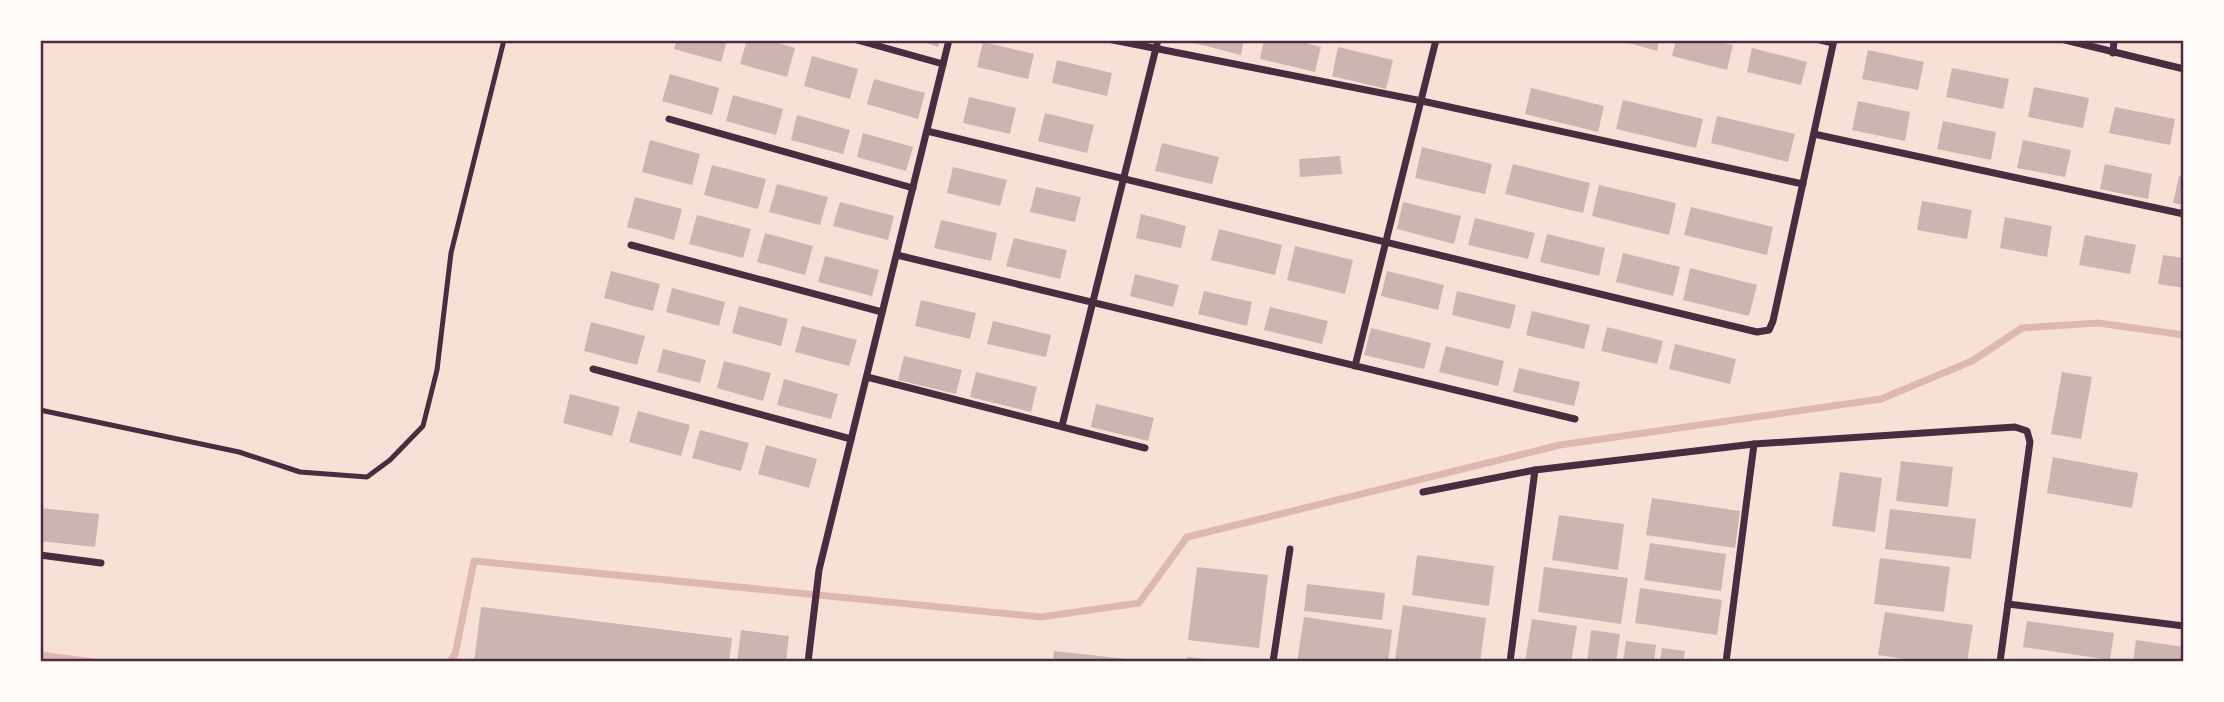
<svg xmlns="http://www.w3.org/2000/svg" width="2224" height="702" font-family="Signika,sans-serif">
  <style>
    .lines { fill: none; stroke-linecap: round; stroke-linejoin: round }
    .stream { stroke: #dcb8b0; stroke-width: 7 }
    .building { fill: #ccb4b1 }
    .service { stroke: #4a2c40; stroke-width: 5 }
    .minor { stroke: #4a2c40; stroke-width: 7 }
    .neatline { fill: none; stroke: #4a2c40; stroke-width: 2.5 }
  </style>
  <rect width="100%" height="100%" fill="#f7e1d7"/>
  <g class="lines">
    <!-- stream -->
    <g class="stream">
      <path d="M40,655L94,662"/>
      <path d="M449,662L455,655L474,561L1041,617L1139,603L1187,537L1560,445L1881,399L1972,361L2022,328L2098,323L2184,335"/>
    </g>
  </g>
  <!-- building -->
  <g class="building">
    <path d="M677,40H727L721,62L674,49Z"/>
    <path d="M747,40H769L795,48L787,77L740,64Z"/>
    <path d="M918,40H940L938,47Z"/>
    <path d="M1183,40H1244L1241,55Z"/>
    <path d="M1264,40H1293L1321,47L1315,72L1260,59Z"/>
    <path d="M1618,40H1659L1657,51Z"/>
    <path d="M1676,40H1711L1733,45L1727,70L1672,56Z"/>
    <path d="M983,42L1034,54L1028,79L977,67Z"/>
    <path d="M1338,47L1393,60L1386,89L1332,76Z"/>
    <path d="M1752,48L1807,62L1801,85L1747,72Z"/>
    <path d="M1868,50L1924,62L1918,90L1862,79Z"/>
    <path d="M812,56L858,69L850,99L804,86Z"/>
    <path d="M1057,60L1112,73L1107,96L1052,83Z"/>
    <path d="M1952,68L2009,79L2003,109L1946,97Z"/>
    <path d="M670,74L719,88L712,115L662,101Z"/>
    <path d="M874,79L925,93L918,119L867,104Z"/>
    <path d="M2034,87L2089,98L2083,128L2028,117Z"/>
    <path d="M1531,88L1604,106L1598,132L1525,114Z"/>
    <path d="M733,95L783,109L776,135L726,121Z"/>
    <path d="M969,97L1016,108L1010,134L963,123Z"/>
    <path d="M1623,100L1703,119L1696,148L1616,129Z"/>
    <path d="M1858,101L1910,112L1905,141L1852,130Z"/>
    <path d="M2115,107L2175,119L2170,145L2109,133Z"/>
    <path d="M1045,113L1094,125L1087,153L1038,141Z"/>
    <path d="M797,115L850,130L843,154L791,140Z"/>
    <path d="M1717,116L1795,134L1788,162L1711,143Z"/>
    <path d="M1943,121L1996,132L1991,160L1937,149Z"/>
    <path d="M863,133L913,147L906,171L857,157Z"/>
    <path d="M650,140L700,154L692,185L642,172Z"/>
    <path d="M2023,140L2071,150L2065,177L2017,168Z"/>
    <path d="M1162,143L1219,157L1212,184L1155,171Z"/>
    <path d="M1422,147L1492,164L1485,194L1415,178Z"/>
    <path d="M1340,156L1342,174L1300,177L1299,159Z"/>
    <path d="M1513,164L1590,183L1583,213L1505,194Z"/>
    <path d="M2105,164L2152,174L2148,199L2100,189Z"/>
    <path d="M712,165L766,179L758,209L704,195Z"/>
    <path d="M953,167L1007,180L1000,206L947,193Z"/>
    <path d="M2179,176L2184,177V205L2173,203Z"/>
    <path d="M777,184L828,197L820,225L769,212Z"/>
    <path d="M1599,185L1676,203L1669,235L1592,216Z"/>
    <path d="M1036,187L1081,197L1075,222L1030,212Z"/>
    <path d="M635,197L682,209L674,240L627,227Z"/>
    <path d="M1922,201L1972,210L1967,239L1917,230Z"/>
    <path d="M840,202L894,216L888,240L833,226Z"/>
    <path d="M1403,202L1461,216L1454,244L1397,229Z"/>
    <path d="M1691,207L1773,227L1767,255L1684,235Z"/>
    <path d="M1141,214L1186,226L1181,248L1136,238Z"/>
    <path d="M697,215L751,229L743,258L689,244Z"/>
    <path d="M2005,217L2052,226L2047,257L2000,248Z"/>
    <path d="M1475,218L1535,233L1528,259L1468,245Z"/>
    <path d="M941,220L997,233L991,261L934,248Z"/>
    <path d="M1219,229L1282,245L1275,275L1211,260Z"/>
    <path d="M765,233L813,246L805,275L757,262Z"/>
    <path d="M1547,234L1605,248L1599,276L1540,262Z"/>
    <path d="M2085,235L2136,245L2130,274L2079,265Z"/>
    <path d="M1014,238L1067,250L1060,279L1006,266Z"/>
    <path d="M1295,246L1353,260L1345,294L1287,280Z"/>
    <path d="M1623,253L1680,267L1673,296L1616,282Z"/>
    <path d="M2163,255L2184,258V288L2158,284Z"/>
    <path d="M825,256L879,270L872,296L818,282Z"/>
    <path d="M1690,268L1757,285L1749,316L1683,300Z"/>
    <path d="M611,271L660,284L653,311L604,298Z"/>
    <path d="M1387,271L1444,285L1438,310L1381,296Z"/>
    <path d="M1135,274L1179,285L1173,307L1130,296Z"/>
    <path d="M672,288L725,302L719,326L666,312Z"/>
    <path d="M1204,291L1252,302L1247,326L1198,314Z"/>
    <path d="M1457,291L1516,305L1510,329L1452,315Z"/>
    <path d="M921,300L976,313L970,339L915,326Z"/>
    <path d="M739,306L788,319L781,346L732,333Z"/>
    <path d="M1270,307L1328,321L1322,344L1264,330Z"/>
    <path d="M1532,311L1590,325L1584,349L1526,335Z"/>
    <path d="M993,321L1051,335L1046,357L987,344Z"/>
    <path d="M591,322L645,336L637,365L584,351Z"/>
    <path d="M802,326L857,340L849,366L795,352Z"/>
    <path d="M1607,327L1663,341L1657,364L1601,351Z"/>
    <path d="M1371,328L1431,343L1424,369L1364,355Z"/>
    <path d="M1675,344L1736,359L1730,384L1669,369Z"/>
    <path d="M1446,346L1504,361L1498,386L1439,372Z"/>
    <path d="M663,349L706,360L700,383L657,372Z"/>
    <path d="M904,356L962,370L956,394L898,380Z"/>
    <path d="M724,361L771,373L763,401L717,388Z"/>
    <path d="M1519,368L1580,382L1574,406L1513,392Z"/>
    <path d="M976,372L1037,387L1031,412L970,397Z"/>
    <path d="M2062,372L2092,377L2081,439L2051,434Z"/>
    <path d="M784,379L838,394L831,419L777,405Z"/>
    <path d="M570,394L620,407L612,436L563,423Z"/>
    <path d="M1096,404L1154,418L1148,441L1091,427Z"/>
    <path d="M638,411L690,425L681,456L629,442Z"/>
    <path d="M700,430L749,443L741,471L692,458Z"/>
    <path d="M766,445L817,459L809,488L758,474Z"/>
    <path d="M2053,457L2138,473L2132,508L2047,493Z"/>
    <path d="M1901,461L1953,467L1948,507L1896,501Z"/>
    <path d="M1840,472L1882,478L1875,532L1832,526Z"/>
    <path d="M1652,498L1740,511L1735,548L1646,535Z"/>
    <path d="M40,508L99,514L95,547L40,541Z"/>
    <path d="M1890,509L1976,519L1971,559L1885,549Z"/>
    <path d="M1559,515L1624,524L1618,570L1552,560Z"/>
    <path d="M1650,543L1726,554L1721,591L1644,580Z"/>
    <path d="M1417,555L1494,566L1489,606L1412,595Z"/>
    <path d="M1880,558L1950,567L1944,612L1874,604Z"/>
    <path d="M1197,567L1268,575L1259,648L1188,640Z"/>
    <path d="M1544,567L1628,578L1621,624L1538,612Z"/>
    <path d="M1307,584L1385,593L1382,620L1304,611Z"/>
    <path d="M1640,588L1722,600L1717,635L1635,623Z"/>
    <path d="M1403,605L1486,618L1480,662H1413L1395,659Z"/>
    <path d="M481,607L732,638L729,662H474Z"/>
    <path d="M1885,612L1973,625L1967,662H1925L1878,655Z"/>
    <path d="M1304,617L1392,630L1388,662H1297Z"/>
    <path d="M1532,619L1577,626L1571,662H1525Z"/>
    <path d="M2027,621L2114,633L2110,660L2023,647Z"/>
    <path d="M741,630L789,636L786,662H737Z"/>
    <path d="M1591,630L1620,634L1616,662H1587Z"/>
    <path d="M2136,640L2184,647V662H2133Z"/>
    <path d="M1626,641L1656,645L1654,662H1623Z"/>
    <path d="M1662,648L1685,651L1683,662H1660Z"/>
    <path d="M1054,651L1136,660V662H1053Z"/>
    <path d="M1187,657L1217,660V662H1186Z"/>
  </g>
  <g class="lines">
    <!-- service -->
    <path class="service" d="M40,410L239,452L300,472L367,477L390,460L423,426L437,370L451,253L504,40"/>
    <!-- minor -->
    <g class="minor">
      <path d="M857,40L943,64"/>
      <path d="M1113,40L1422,101L1803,184"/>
      <path d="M1820,40L1833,43"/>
      <path d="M2065,40L2184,69"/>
      <path d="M2113,53L2114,40"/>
      <path d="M669,119L913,188"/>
      <path d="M927,131L1757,332L1769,330L1773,321L1834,40"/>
      <path d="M1814,134L2184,214"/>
      <path d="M631,245L882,312"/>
      <path d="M897,255L1575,419"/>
      <path d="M1355,366L1436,40"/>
      <path d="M593,369L851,439"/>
      <path d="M867,377L1145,448"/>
      <path d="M1062,426L1158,40"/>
      <path d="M1423,492L1535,470L1754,444L2015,427L2027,431L2030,442L2000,662"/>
      <path d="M40,555L101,563"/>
      <path d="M2008,604L2184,626"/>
      <path d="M808,662L819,570L949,40"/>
      <path d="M1273,662L1290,549"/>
      <path d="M1510,662L1535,470"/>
      <path d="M1726,662L1754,444"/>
    </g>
  </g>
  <!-- border -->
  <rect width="2224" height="702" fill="none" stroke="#fffaf5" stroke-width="84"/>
  <rect x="42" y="42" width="2140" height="618" class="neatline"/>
</svg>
